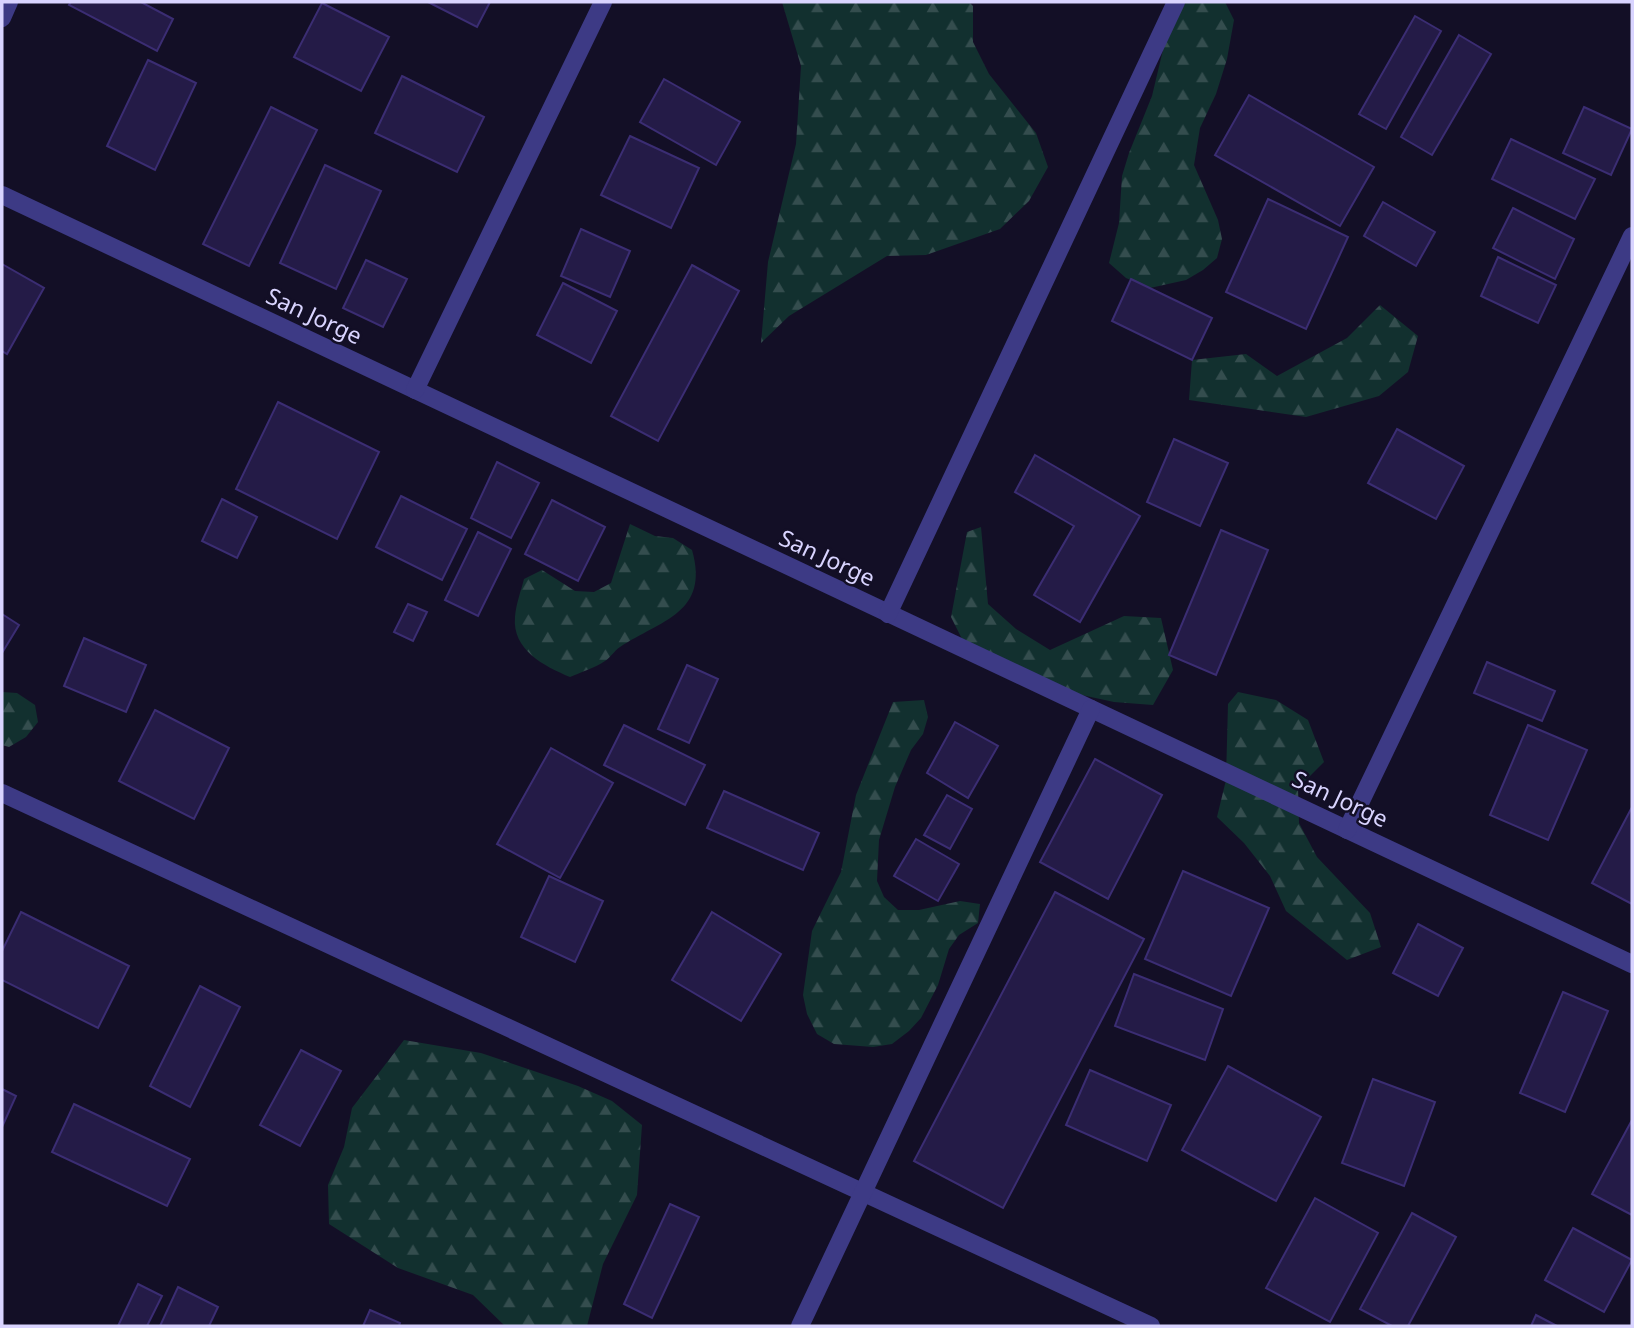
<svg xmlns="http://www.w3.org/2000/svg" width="1634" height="1328" font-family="'Noto Sans',sans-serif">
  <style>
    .forest { fill: url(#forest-firs) }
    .building { fill: #241b47; stroke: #3b2d73; stroke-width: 2 }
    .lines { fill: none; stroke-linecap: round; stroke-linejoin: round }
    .minor { stroke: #3d3a85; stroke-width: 18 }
    .labels { text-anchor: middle; stroke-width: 5; stroke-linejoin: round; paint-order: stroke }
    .street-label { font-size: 23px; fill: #d9d4ff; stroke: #130f26 }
  </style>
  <defs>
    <pattern id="forest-firs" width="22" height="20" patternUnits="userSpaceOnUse" patternTransform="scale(1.75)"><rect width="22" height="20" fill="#12302f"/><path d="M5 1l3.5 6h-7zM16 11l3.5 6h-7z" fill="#344d4e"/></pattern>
  </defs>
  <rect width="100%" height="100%" fill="#130f26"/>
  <!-- forest -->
  <g class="forest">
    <path d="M782,2H969L973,6V42L989,74L1036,133L1048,167L1029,201L1000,229L926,255L887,256L789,316L761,343L768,262L796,144L801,66Z"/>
    <path d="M1186,2H1225L1234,20L1227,59L1216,94L1200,128L1194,165L1218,220L1222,239L1217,258L1203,270L1186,280L1150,288L1126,278L1109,263L1119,223L1122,176L1129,153L1152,96L1167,33Z"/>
    <path d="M1380,305L1418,336L1408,372L1379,396L1306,417L1189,400L1192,360L1246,354L1277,376L1347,338Z"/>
    <path d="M630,524L655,536L673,538L692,550C710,613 661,620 620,647C614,651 611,657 605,661C595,668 581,672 570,677C544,666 512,650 515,617C516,604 521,591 524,579L542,570L575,591L594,592L611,583Z"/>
    <path d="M981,527L988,604L1016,629L1050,650L1124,616L1161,618L1173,670L1153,705L1114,702L1040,686L968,651L951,617L967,532Z"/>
    <path d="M2,692L17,693L35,705L38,722L26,737L9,747L2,745Z"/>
    <path d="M1238,692L1276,700L1308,720L1324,762L1298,788L1299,823L1317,857L1370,913L1381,947L1347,960L1286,911L1270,876L1244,843L1217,817L1226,780L1228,704Z"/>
    <path d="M924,700L928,717L923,734L911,750L895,787L879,840L877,881L884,897L898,910H919L960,901L980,904L978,923L959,935L949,949L938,985L921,1018L909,1031L892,1044L873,1047L834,1044L817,1034L807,1014L803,995L812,931L841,872L856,795L893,702Z"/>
    <path d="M404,1040L481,1053L578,1086L612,1101L642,1125L637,1195L603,1264L587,1326H505L473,1295L398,1268L329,1224L328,1185L344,1147L352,1108Z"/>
  </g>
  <!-- building -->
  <g class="building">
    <path d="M71,2H141L173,19L157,51L69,5Z"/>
    <path d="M428,2H490L477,27Z"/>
    <path d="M322,3L389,37L361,91L294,57Z"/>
    <path d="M1415,16L1441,31L1386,129L1359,114Z"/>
    <path d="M1459,35L1491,54L1432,155L1401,137Z"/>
    <path d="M148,60L196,83L155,170L107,146Z"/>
    <path d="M402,76L484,117L457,172L375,133Z"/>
    <path d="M664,79L740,122L716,165L640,122Z"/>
    <path d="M1249,95L1374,167L1340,226L1215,155Z"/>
    <path d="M271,107L317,130L249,266L203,244Z"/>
    <path d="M1584,107L1632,129L1611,175L1563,153Z"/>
    <path d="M630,136L699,168L671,228L601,195Z"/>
    <path d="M1511,139L1595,179L1575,219L1492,179Z"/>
    <path d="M325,165L381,191L336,289L280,263Z"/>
    <path d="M1268,199L1348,237L1306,329L1226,292Z"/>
    <path d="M1383,202L1435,232L1416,266L1364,236Z"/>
    <path d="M1513,208L1574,239L1555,279L1493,248Z"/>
    <path d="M581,229L630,251L610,297L561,276Z"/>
    <path d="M1498,257L1556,285L1538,323L1481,296Z"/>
    <path d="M366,260L407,279L383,327L343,308Z"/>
    <path d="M2,264L44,288L7,354L2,351Z"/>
    <path d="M692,265L739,291L658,441L611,416Z"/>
    <path d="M1131,279L1212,318L1192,360L1112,321Z"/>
    <path d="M563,283L617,311L591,363L537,335Z"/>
    <path d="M278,402L379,452L337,539L236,489Z"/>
    <path d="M1397,429L1464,466L1436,519L1368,483Z"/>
    <path d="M1174,439L1228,463L1200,526L1147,502Z"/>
    <path d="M1035,455L1140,516L1080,622L1034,595L1074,526L1015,492Z"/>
    <path d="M497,462L539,483L511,538L471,518Z"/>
    <path d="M401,496L467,529L442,580L376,547Z"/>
    <path d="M222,499L257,517L237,558L202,541Z"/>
    <path d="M552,500L605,527L578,581L525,554Z"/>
    <path d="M1221,530L1268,550L1216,675L1169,655Z"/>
    <path d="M478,532L511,549L478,616L445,600Z"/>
    <path d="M408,604L427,612L413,641L394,632Z"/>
    <path d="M2,614L19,625L2,653Z"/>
    <path d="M84,638L146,665L126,712L64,686Z"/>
    <path d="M1487,662L1555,691L1542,721L1474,693Z"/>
    <path d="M687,665L718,679L689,743L658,729Z"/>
    <path d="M155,710L229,748L194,819L119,781Z"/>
    <path d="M955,722L998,746L968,798L927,773Z"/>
    <path d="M624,725L705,765L685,805L604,765Z"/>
    <path d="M1528,725L1587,750L1548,840L1490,815Z"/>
    <path d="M551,748L613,783L560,878L497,844Z"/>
    <path d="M1095,759L1162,795L1108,899L1040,862Z"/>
    <path d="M724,791L819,833L803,870L707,828Z"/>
    <path d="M947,795L972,809L950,849L924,835Z"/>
    <path d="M1631,809L1632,810V904L1592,883Z"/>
    <path d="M916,839L959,864L938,901L894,876Z"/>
    <path d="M1183,871L1269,908L1231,996L1145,959Z"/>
    <path d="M549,876L603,901L575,962L521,937Z"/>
    <path d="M1055,892L1144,939L1003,1208L914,1161Z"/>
    <path d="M21,912L129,966L98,1028L2,980V951Z"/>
    <path d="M712,912L781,954L741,1021L672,980Z"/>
    <path d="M1418,924L1463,948L1438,996L1393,973Z"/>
    <path d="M1134,974L1223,1009L1205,1060L1115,1026Z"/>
    <path d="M200,986L240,1007L190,1107L150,1086Z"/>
    <path d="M1563,992L1608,1011L1565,1112L1520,1093Z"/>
    <path d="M301,1050L341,1071L300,1146L260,1125Z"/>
    <path d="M1228,1066L1321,1117L1276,1201L1182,1150Z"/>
    <path d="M1090,1070L1171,1105L1147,1161L1066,1125Z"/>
    <path d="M1373,1079L1435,1102L1404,1186L1342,1163Z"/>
    <path d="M2,1089L16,1096L2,1127Z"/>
    <path d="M74,1104L190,1159L167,1206L52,1152Z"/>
    <path d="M1632,1120V1215L1592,1194Z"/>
    <path d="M1315,1198L1378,1233L1330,1322L1266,1288Z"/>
    <path d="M670,1204L699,1217L652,1318L624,1304Z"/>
    <path d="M1412,1213L1456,1237L1408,1326H1392L1360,1309Z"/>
    <path d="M1573,1228L1632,1260L1604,1312L1545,1280Z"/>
    <path d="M138,1284L162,1296L147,1326H118Z"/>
    <path d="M178,1287L218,1307L209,1326H160Z"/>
    <path d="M370,1310L400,1323L399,1326H363Z"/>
    <path d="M1536,1315L1557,1326H1531Z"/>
  </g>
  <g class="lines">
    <!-- minor -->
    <g class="minor">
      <path d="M2,18L9,2"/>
      <path d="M2,195L1632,964"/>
      <path d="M415,390L603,2"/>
      <path d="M888,614L1176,2"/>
      <path d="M2,793L1151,1326"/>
      <path d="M1347,830L1632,236"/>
      <path d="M800,1326L1091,709"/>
    </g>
  </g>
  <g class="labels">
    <!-- street labels -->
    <g class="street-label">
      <text transform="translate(314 316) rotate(25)" y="8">San Jorge</text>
      <text transform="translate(827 558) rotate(25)" y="8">San Jorge</text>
      <text transform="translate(1340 799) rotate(25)" y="8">San Jorge</text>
    </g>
  </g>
  <!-- border -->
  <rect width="1634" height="1328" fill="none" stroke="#d9d4ff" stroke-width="7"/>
</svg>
